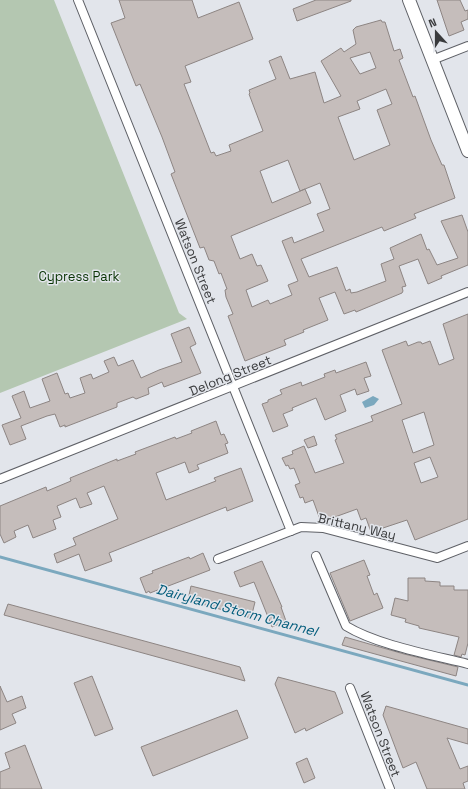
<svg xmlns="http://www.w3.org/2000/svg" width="468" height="789" font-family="'Space Grotesk',sans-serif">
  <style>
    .green { fill: #b4c7b1 }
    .water { fill: #7ba8be }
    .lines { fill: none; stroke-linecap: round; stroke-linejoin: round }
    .stream { stroke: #7ba8be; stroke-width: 3 }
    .building { fill: #c5bdbb; stroke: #8d8583; fill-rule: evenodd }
    .minor-casing { stroke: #5f6167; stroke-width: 10 }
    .secondary-casing { stroke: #5f6167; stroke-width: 14 }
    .minor { stroke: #fff; stroke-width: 8 }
    .secondary { stroke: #fff; stroke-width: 12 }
    .labels { text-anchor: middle; stroke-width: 3; stroke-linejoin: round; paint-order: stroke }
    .street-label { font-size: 13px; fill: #3a3b3d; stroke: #e2e5eb }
    .park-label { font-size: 13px; fill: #093404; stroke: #e2e5eb }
    .water-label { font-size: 14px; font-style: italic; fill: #025c7b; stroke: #e2e5eb }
  </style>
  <rect width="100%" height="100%" fill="#e2e5eb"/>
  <!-- green -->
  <path class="green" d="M0,0H54L179,313L187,319L0,393Z"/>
  <!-- water -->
  <path class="water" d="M373,396L379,399L374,405L365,408L362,402Z"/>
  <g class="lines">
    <!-- stream -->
    <path class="stream" d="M0,557L468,685"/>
  </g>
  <!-- building -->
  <g class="building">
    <path d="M119,0H192L198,18L239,2L253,39L185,66L191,82L184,84L211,153L214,152L216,156L231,151L229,145L263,131L249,94L250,93L249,90L276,79L269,61L281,56L290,79L315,72L324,103L341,96L321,61L341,48L344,52L356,44L353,30L356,27L381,20L382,22H385L394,51L400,49L403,58L399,60L413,97L415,96L431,140L442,165H444L455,198L414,214L416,218L384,231L382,227L301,259L309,277L337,267L346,291L350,289L351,293L357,292L386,281L381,264L394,259L390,248L421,234L427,250L429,249L437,265L458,258L441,221L462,215L468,232V265L441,276L442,278L428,284L418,259L399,266L406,286L402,287L403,291L402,293L356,312L355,310L344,314L335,292L319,298L328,320L303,330L304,332L284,340L286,345L245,361L228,316L233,314L226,297L225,290L227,289L221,273L219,274L214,261L209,260L204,247L200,248L171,174L175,172L162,137L140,84L136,86L111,23L125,18ZM370,52L376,68L360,74L350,58ZM386,89L392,104L377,110L390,145L354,160L338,117L360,109L357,101ZM288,160L300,191L320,183L330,209L317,214L324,231L294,243L292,237L282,241L298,281L288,285L292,295L270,304L268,300L252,307L246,290L268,281L261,265L257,266L252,254L240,259L231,236L311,203L305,189L272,203L260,171Z"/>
    <path d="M316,0H351V1L297,21L293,9Z"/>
    <path d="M437,0H460L465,11L468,10V19L461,22L464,30L449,36Z"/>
    <path d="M468,314V519L415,540L407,520L371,532L366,518L361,520L357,509L321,522L313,500L305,503L303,497L300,498L295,485L300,483L294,468L290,469L288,465L286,466L282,458L293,454L292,451L304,446L315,473L344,463L335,440L337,439L335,435L373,421L371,416L402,404L382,350L406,341L408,346L418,342H421L422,344L430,341L439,365L454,359L443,324ZM424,412L434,445L413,453L402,420ZM430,457L438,477L421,483L414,463Z"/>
    <path d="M189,327L196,344L190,347L201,373L164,387L162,382L148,388L149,394L136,399L133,397L117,403V407L65,427V425L60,427L55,414L47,416L21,426L26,439L10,445L2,425L21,418L12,396L24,391L30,408L50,401L42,379L57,373L65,394L68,393L70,398L85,393L80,378L91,374L93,379L109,372L104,361L114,357L118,366L133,360L141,378L159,370L182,362L171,334Z"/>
    <path d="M366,362L371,376L364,378L369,391L357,395L355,389L340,395L346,411L325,420L316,398L292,408L293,410L283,414L288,426L273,432L262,404L268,402V400L282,394L280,390L301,382L302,386L325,377L324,374L335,370L336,373Z"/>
    <path d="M216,421L221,435L224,434L228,443L225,444L228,453L197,465L199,469L189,473L185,462L156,473L166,500L216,481L214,478L241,468L253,501L227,511L226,507L109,553L112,561L85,571L79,554L57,563L54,554L76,545L73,538L118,519L104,486L87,493L92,504L80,508L76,498L57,506L61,517L53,520L56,529L33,538L28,525L14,531L16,537L4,543L0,534V506L46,487L47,491L71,481L70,478L117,459V461L136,454L135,452L175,437L176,439L192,433L191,431Z"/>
    <path d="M314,436L317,445L308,448L304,440Z"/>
    <path d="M203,553L210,570L150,593L149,591L146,593L140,578L153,573L152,571L189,557L190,559Z"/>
    <path d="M364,560L370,575L367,576L374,595L377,593L383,608L350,621L330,573Z"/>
    <path d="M262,561L282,607H281L286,621L272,627L254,582L240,587L234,572Z"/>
    <path d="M408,578H425V581L440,582V586H454V590H468V643L465,655L462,654L461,657L454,655L459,637L419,628V626L405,622L406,619L391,615L395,598L408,601Z"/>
    <path d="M191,586L255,602L251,618L188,600Z"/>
    <path d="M8,604L240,667L245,681L4,615Z"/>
    <path d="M345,637L404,654L458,667L456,676L342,645Z"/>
    <path d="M92,676L113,729L95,736L74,683Z"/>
    <path d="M278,677L335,692L343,713L306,731L305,728L295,733L275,684Z"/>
    <path d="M0,686L7,702L22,696L26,708L12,714L16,723L0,730Z"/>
    <path d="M386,706L468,729V744L447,738L460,769L468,766V781L463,783L465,789H427L416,762L403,768L383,715Z"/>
    <path d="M237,710L248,738L153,776L141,747Z"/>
    <path d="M25,745L42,789H0V772L10,768L5,753Z"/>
    <path d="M307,758L315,778L304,783L296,763Z"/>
  </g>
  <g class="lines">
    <!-- minor casing -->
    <g class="minor-casing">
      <g id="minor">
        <path d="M78,0L291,531"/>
        <path d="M432,60L468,46"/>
        <path d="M0,479L468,292"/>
        <path d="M316,556L346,626C377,645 432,655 468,664"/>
        <path d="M218,559L301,527L323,528L437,558L468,546"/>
        <path d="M350,688L390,789"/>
      </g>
    </g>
    <!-- secondary casing -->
    <g class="secondary-casing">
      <path id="secondary" d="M409,0L468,151"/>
    </g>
    <!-- minor -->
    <use href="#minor" class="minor"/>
    <!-- secondary -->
    <use href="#secondary" class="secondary"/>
  </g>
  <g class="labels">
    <!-- street labels -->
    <g class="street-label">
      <text transform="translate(196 261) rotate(68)" y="5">Watson Street</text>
      <text transform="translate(230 375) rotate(-22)" y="5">Delong Street</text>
      <text transform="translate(357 526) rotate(13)" y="5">Brittany Way</text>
      <text transform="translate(381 734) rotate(69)" y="5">Watson Street</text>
    </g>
    <!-- park labels -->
    <g class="park-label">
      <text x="79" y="281">Cypress Park</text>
    </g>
    <!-- water labels -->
    <g class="water-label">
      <text transform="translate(237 610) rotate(15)" y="5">Dairyland Storm Channel</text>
    </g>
  </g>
  <!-- north arrow -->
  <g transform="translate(436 32) rotate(339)" stroke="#e2e5eb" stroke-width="3" paint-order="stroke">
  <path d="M0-3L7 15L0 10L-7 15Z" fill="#3a3b3d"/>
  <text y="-6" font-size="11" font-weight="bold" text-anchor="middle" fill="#3a3b3d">N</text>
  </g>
</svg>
